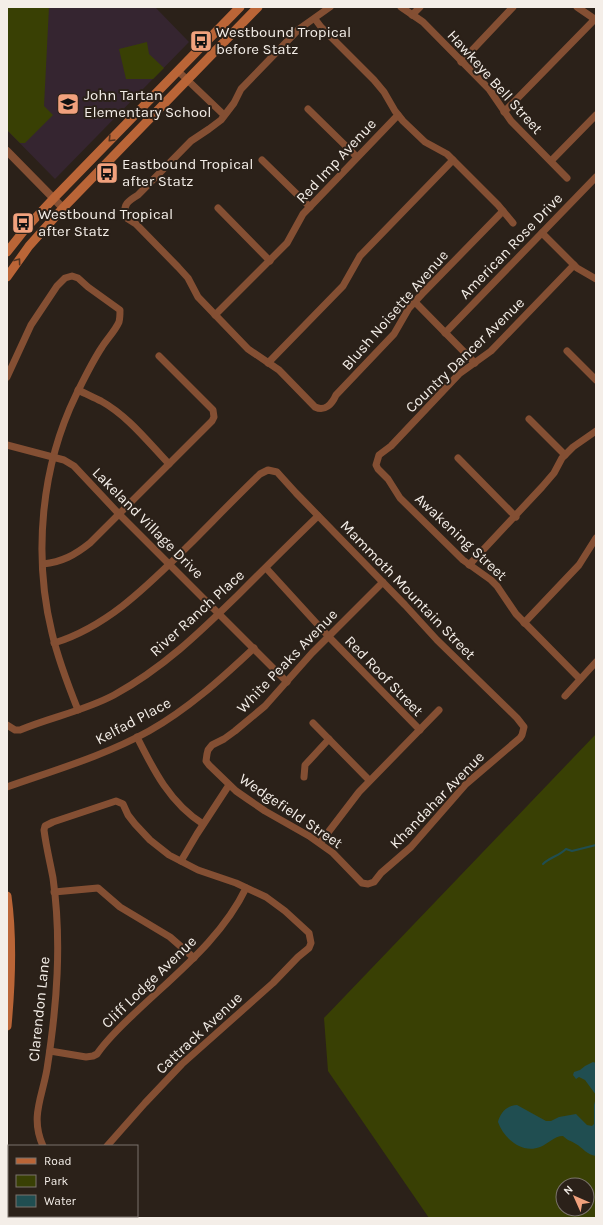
<svg xmlns="http://www.w3.org/2000/svg" width="603" height="1225" font-family="Karla,sans-serif">
  <style>
    .education { fill: #352530 }
    .green { fill: #394004; fill-rule: evenodd }
    .water { fill: #204e51 }
    .lines { fill: none; stroke-linecap: round; stroke-linejoin: round }
    .stream { stroke: #204e51; stroke-width: 2 }
    .minor { stroke: #844f33; stroke-width: 7 }
    .tertiary { stroke: #844f33; stroke-width: 8 }
    .secondary { stroke: #ba6537; stroke-width: 9 }
    .oneway { stroke: #4f3220 }
    .labels { text-anchor: middle; stroke-width: 4; stroke-linejoin: round; paint-order: stroke }
    .poi-label { font-size: 15px; fill: #f4eee8; stroke: #2b2119; text-anchor: start }
    .street-label { font-size: 15px; fill: #f4eee8; stroke: #2b2119 }
  </style>
  <rect width="100%" height="100%" fill="#2b2119"/>
  <!-- education -->
  <path class="education" d="M7,7H155L189,42L55,179L7,130Z"/>
  <!-- green -->
  <g class="green">
    <path d="M7,7H49L44,106L53,115L25,143H20L7,130Z"/>
    <path d="M147,42L149,54L164,68L153,79H126L119,49Z"/>
    <path d="M596,734V1218H429L328,1071L324,1018ZM563,1185H587V1209H563Z"/>
  </g>
  <!-- water -->
  <g class="water">
    <path d="M593,1062L596,1063V1095L585,1080L579,1077L576,1079L573,1075L574,1072L580,1070L585,1066Z"/>
    <path d="M596,1097V1156C587,1155 583,1148 576,1144C570,1140 568,1141 563,1136C554,1136 548,1144 540,1147C522,1154 504,1139 498,1122C500,1113 507,1105 517,1105L546,1121H551L559,1117L576,1114L587,1125L592,1126L594,1124V1105Z"/>
  </g>
  <g class="lines">
    <!-- stream -->
    <path class="stream" d="M543,864C550,857 559,856 566,849L572,851L596,845"/>
    <!-- minor -->
    <g class="minor">
      <path d="M330,7L299,29L241,89L234,103L221,120L209,129L191,141L138,195C128,201 123,204 125,217L136,224L178,267L188,278L198,297L248,349L279,370L315,407C325,412 332,404 336,395L394,334L409,308L422,294L503,211"/>
      <path d="M401,7L423,22L489,89L511,121L567,178"/>
      <path d="M577,7L596,20"/>
      <path d="M412,15L420,7"/>
      <path d="M315,19L321,27L374,80L384,92L395,111L403,121L425,142L447,154L498,205L513,223"/>
      <path d="M461,62L513,7"/>
      <path d="M178,71L224,115"/>
      <path d="M308,109L357,157"/>
      <path d="M504,112L595,19"/>
      <path d="M262,160L310,207"/>
      <path d="M551,161L596,115"/>
      <path d="M218,208L270,261"/>
      <path d="M542,233L577,268L596,279"/>
      <path d="M574,265L491,351L459,374L391,446L379,455L376,465L378,469L388,479L400,498L463,560L491,580L497,586L516,614L580,679"/>
      <path d="M415,302L475,363"/>
      <path d="M215,315L287,243L303,214L398,115"/>
      <path d="M445,333L596,177"/>
      <path d="M567,351L596,380"/>
      <path d="M268,363L343,286L360,256L453,160"/>
      <path d="M7,377L31,325L57,286L65,278L72,276L78,278L88,287L120,310C120,314 120,318 119,322C115,331 107,339 102,347C92,362 84,379 76,395C41,467 33,555 52,633C58,659 68,685 78,710"/>
      <path d="M78,390C86,394 93,397 101,401C128,416 148,442 169,464"/>
      <path d="M529,419L565,455"/>
      <path d="M7,445L64,460L74,466L119,514L287,682"/>
      <path d="M458,458L516,517"/>
      <path d="M43,564C62,562 75,555 90,543L212,421L214,417L213,410L159,356"/>
      <path d="M469,565L542,487L554,473L562,458L573,447L596,431"/>
      <path d="M266,568L329,637L420,730"/>
      <path d="M524,623L579,565L596,538"/>
      <path d="M54,643C109,626 149,584 189,545C213,521 236,497 260,474L268,470L277,472L296,493L405,605L437,640L517,718L524,727L522,735L520,738L466,784L411,847L381,873L374,882L368,884L362,883L333,853L309,836L265,811L249,800L236,791L209,765L206,761L207,754L208,750L212,745L224,739L235,731L265,706L312,653L383,582"/>
      <path d="M565,696L596,662"/>
      <path d="M313,723L369,780"/>
      <path d="M7,725L15,730H20C51,717 84,711 114,695C163,668 198,634 238,595C265,568 291,542 318,516"/>
      <path d="M137,737C154,771 170,803 203,824"/>
      <path d="M304,777L305,765L329,739"/>
      <path d="M7,787C55,770 104,756 149,731C188,709 221,679 254,648"/>
      <path d="M320,843L359,792L439,710"/>
      <path d="M181,861L197,834L229,785"/>
      <path d="M54,892L98,888L120,907L170,937L194,958"/>
      <path d="M50,1051L86,1057L93,1056L97,1054C108,1038 123,1024 137,1011C177,973 222,938 246,888"/>
      <path d="M43,1146C30,1117 42,1098 47,1069C57,1005 62,942 53,878C50,862 46,846 44,830L45,826L53,822L116,801L123,804L128,815L135,824L150,840L169,855L198,870L236,883L266,897L285,911L309,933L311,943L309,948L298,957L273,983L182,1064L145,1103L107,1146"/>
    </g>
    <!-- tertiary -->
    <path class="tertiary" d="M7,151L63,208"/>
    <!-- secondary -->
    <g class="secondary">
      <path d="M7,252L26,228L54,198L240,7"/>
      <path d="M7,277L29,246L63,208L258,7"/>
      <path d="M7,896C13,939 11,983 7,1026"/>
      <path d="M7,1183L9,1185"/>
      <path d="M7,1203L9,1205"/>
      <path d="M19,1216L21,1218"/>
      <path d="M39,1216L41,1218"/>
    </g>
  </g>
  <!-- one-way arrows -->
  <defs><path id="oneway-chevron" d="M-2-3.5L2.5 0L-2 3.5" fill="none" stroke-width="1.6" stroke-linecap="round" stroke-linejoin="round"/></defs>
  <g class="oneway">
    <use href="#oneway-chevron" transform="translate(111 139) rotate(134)"/>
    <use href="#oneway-chevron" transform="translate(18 261) rotate(-54)"/>
  </g>
  <!-- icons -->
  <defs>
    <g id="bus-square" transform="scale(1.15)"><rect x="-9" y="-9" width="18" height="18" rx="4" fill="#f1a17d" stroke="#2b2119"/><path d="M-5-6H5V4H4V6H2V4H-2V6H-4V4H-5ZM-3.5-4V0h7V-4ZM-3.5 1.2v1.5H-2V1.2ZM2 1.2v1.5H3.5V1.2Z" fill="#111"/></g>
    <g id="school-square" transform="scale(1.15)"><rect x="-9" y="-9" width="18" height="18" rx="4" fill="#f1a17d" stroke="#2b2119"/><path d="M0-5L7-2L0 1L-7-2ZM-4 1L0 2.5L4 1V4Q0 6-4 4Z" fill="#111"/></g>
  </defs>
  <g fill-rule="evenodd">
    <use href="#bus-square" x="201" y="41"/>
    <use href="#school-square" x="68" y="104"/>
    <use href="#bus-square" x="107" y="173"/>
    <use href="#bus-square" x="23" y="223"/>
  </g>
  <g class="labels">
    <!-- poi labels -->
    <g class="poi-label">
      <text x="216" y="37">Westbound Tropical<tspan x="216" dy="17">before Statz</tspan></text>
      <text x="84" y="100">John Tartan<tspan x="84" dy="17">Elementary School</tspan></text>
      <text x="122" y="169">Eastbound Tropical<tspan x="122" dy="17">after Statz</tspan></text>
      <text x="38" y="219">Westbound Tropical<tspan x="38" dy="17">after Statz</tspan></text>
    </g>
    <!-- street labels -->
    <g class="street-label">
      <text transform="translate(495 82) rotate(48)" y="5">Hawkeye Bell Street</text>
      <text transform="translate(336 161) rotate(-47)" y="5">Red Imp Avenue</text>
      <text transform="translate(511 246) rotate(-46)" y="5">American Rose Drive</text>
      <text transform="translate(395 310) rotate(-49)" y="5">Blush Noisette Avenue</text>
      <text transform="translate(465 355) rotate(-44)" y="5">Country Dancer Avenue</text>
      <text transform="translate(148 523) rotate(45)" y="5">Lakeland Village Drive</text>
      <text transform="translate(461 537) rotate(43)" y="5">Awakening Street</text>
      <text transform="translate(408 590) rotate(46)" y="5">Mammoth Mountain Street</text>
      <text transform="translate(197 613) rotate(-42)" y="5">River Ranch Place</text>
      <text transform="translate(287 661) rotate(-46)" y="5">White Peaks Avenue</text>
      <text transform="translate(384 676) rotate(46)" y="5">Red Roof Street</text>
      <text transform="translate(133 721) rotate(-28)" y="5">Kelfad Place</text>
      <text transform="translate(437 800) rotate(-46)" y="5">Khandahar Avenue</text>
      <text transform="translate(291 811) rotate(34)" y="5">Wedgefield Street</text>
      <text transform="translate(149 982) rotate(-44)" y="5">Cliff Lodge Avenue</text>
      <text transform="translate(39 1009) rotate(-84)" y="5">Clarendon Lane</text>
      <text transform="translate(199 1033) rotate(-43)" y="5">Cattrack Avenue</text>
    </g>
  </g>
  <!-- border -->
  <rect width="603" height="1225" fill="none" stroke="#f4eee8" stroke-width="16"/>
  <!-- legend -->
  <rect x="8" y="1145" width="130" height="72" fill="#2b2119" stroke="#7b736c"/>
  <rect x="16" y="1158" width="20" height="6" fill="#ba6537" stroke="#7b736c"/>
  <text x="44" y="1165" font-size="12" fill="#f4eee8">Road</text>
  <rect x="16" y="1175" width="20" height="12" fill="#394004" stroke="#7b736c"/>
  <text x="44" y="1185" font-size="12" fill="#f4eee8">Park</text>
  <rect x="16" y="1195" width="20" height="12" fill="#204e51" stroke="#7b736c"/>
  <text x="44" y="1205" font-size="12" fill="#f4eee8">Water</text>
  <!-- north arrow -->
  <g transform="translate(575 1197) rotate(315)"><circle r="19" fill="#2b2119" stroke="#7b736c"/>
  <path d="M0-3L7 15L0 10L-7 15Z" fill="#f1a17d"/>
  <text y="-6" font-size="11" font-weight="bold" text-anchor="middle" fill="#f4eee8">N</text>
  </g>
</svg>
